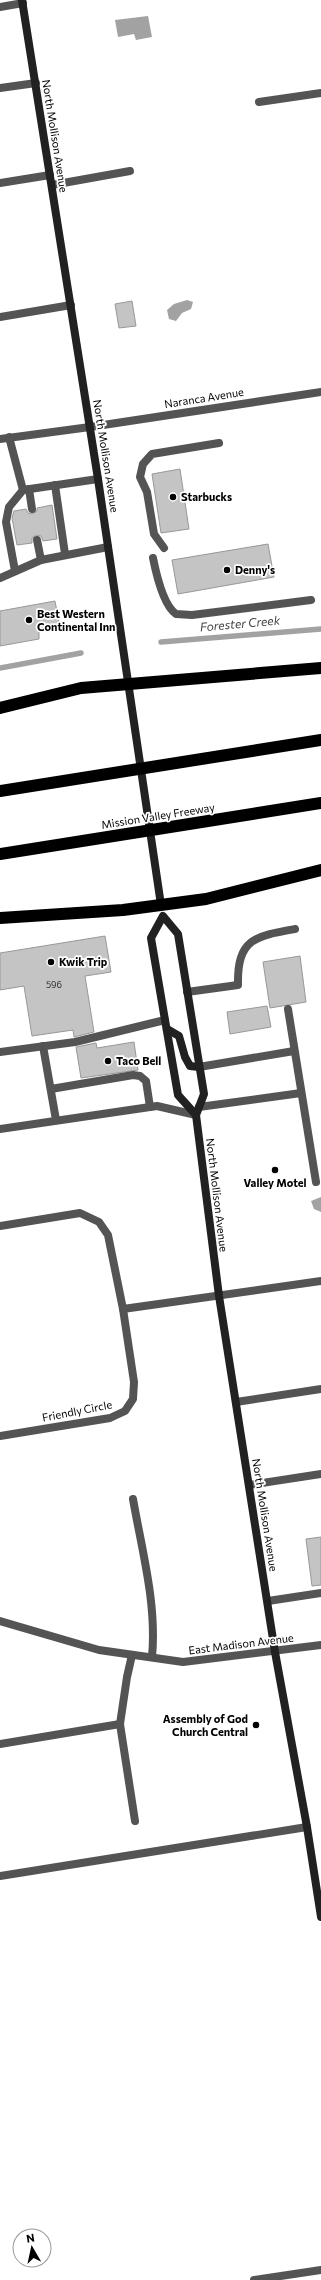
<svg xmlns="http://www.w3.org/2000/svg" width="321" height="2280" font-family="Commissioner,sans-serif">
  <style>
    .water { fill: #a2a2a2 }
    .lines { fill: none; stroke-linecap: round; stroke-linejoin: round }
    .stream { stroke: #a2a2a2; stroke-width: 5.5 }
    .building { fill: #c4c4c4; stroke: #989898 }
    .service { stroke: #545454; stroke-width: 8 }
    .minor { stroke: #545454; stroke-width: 8 }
    .tertiary { stroke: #545454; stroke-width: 8 }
    .secondary { stroke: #212121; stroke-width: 8 }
    .motorway { stroke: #000; stroke-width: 12 }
    .poi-dot { fill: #000; stroke: #fff; stroke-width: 1.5 }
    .labels { text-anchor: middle; stroke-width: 3.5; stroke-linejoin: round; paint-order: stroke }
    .number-label { font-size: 9px; fill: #313131 }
    .street-label { font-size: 11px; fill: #000; stroke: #fff }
    .poi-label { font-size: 11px; font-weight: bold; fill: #000; stroke: #fff; text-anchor: start }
    .water-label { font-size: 12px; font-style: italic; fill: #434343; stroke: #fff }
  </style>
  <rect width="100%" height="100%" fill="#fff"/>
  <!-- water -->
  <g class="water">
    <path d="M148,16L152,37L136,40L134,34L118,37L115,20Z"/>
    <path d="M187,300L193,302L191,309L182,313L176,321L169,319L167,310L174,304Z"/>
    <path d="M321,1197V1212L314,1209L311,1201Z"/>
  </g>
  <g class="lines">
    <!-- stream -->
    <g class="stream">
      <path d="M161,642L321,629"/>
      <path d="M0,668L81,653"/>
    </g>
  </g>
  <!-- building -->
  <g class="building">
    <path d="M132,301L136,326L119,328L115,304Z"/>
    <path d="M180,469L189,529L161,533L152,474Z"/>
    <path d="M52,505L57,539L43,541L41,536L36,535L32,538V543L17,545L12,518L14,511L26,509L28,513L32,514L37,511V508Z"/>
    <path d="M268,544L274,577L178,594L172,560Z"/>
    <path d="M55,601L60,628L39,632V639L0,646V611Z"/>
    <path d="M105,936L111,972L85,976L94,1032L74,1037L73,1030L32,1036L24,986L0,990V953Z"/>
    <path d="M300,956L306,1002L270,1008L263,962Z"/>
    <path d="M267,1006L271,1027L230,1034L227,1012Z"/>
    <path d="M134,1042L138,1070L81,1078L76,1047L96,1043L97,1048Z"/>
    <path d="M321,1537V1585L312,1586L306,1539Z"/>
  </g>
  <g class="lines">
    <!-- service -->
    <g class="service">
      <path d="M0,7L23,3"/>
      <path d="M0,88L36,83"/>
      <path d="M259,102L321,93"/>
      <path d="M52,185L130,171"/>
      <path d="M9,437L23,490L98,479"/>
      <path d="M55,485L65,554"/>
      <path d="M29,489L32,509"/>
      <path d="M37,540L41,560"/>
      <path d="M164,548L154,534L147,492L140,477L143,464L152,454L219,443"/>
      <path d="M153,558C156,573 163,605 176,614L192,615L311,600"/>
      <path d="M15,571L6,522L9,507L23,490"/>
      <path d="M0,578L41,560L108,547"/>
      <path d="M187,992L238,985C237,939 255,936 295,929"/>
      <path d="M288,1009L316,1182"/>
      <path d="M43,1046L56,1120"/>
      <path d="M0,1052L75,1042L165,1020"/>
      <path d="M199,1067L294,1051"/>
      <path d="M51,1089L133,1075L140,1076L146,1081L150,1107"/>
      <path d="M199,1107L301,1093"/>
      <path d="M0,1129L150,1107L157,1106L196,1115"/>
      <path d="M249,1485L321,1474"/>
      <path d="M133,1499C142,1551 157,1604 152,1657"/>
      <path d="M268,1601L321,1593"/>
      <path d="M120,1724L135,1821"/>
      <path d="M0,1744L120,1724L127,1677L132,1655"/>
      <path d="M0,1876L307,1827"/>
    </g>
    <!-- minor -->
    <g class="minor">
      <path d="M0,183L50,175"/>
      <path d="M0,317L71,305"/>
      <path d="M90,427L321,392"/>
      <path d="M0,1226L80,1213L99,1222L108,1235L123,1309L134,1382L133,1399L125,1411L110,1418L0,1436"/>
      <path d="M123,1309L321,1281"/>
      <path d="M236,1402L321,1389"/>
    </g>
    <!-- tertiary -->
    <g class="tertiary">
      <path d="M0,439L90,427"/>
      <path d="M0,1621L99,1650L183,1662L321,1645"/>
      <path d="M254,2280L321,2270"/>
    </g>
    <!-- secondary -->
    <g class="secondary">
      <path d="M22,0L98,479L161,905"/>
      <path d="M167,1029L179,1036L185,1057L190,1066L199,1067"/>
      <path d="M196,1115L178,1095L165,1020L151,938L163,916L178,934L204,1094L196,1115L219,1296L275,1652L307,1827L321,1917"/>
    </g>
    <!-- motorway -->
    <g class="motorway">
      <path d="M0,708L81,688L321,668"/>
      <path d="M0,791L321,740"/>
      <path d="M0,854L321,803"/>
      <path d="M0,918L123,910L206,899L321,870"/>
    </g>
  </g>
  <!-- markers -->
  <g class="poi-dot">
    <circle cx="173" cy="497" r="4"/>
    <circle cx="227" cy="570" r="4"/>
    <circle cx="29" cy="620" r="4"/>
    <circle cx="51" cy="962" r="4"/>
    <circle cx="108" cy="1061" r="4"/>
    <circle cx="275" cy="1170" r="4"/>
    <circle cx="256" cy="1725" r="4"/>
  </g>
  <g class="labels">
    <!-- number labels -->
    <g class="number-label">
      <text x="54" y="988">596</text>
    </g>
    <!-- street labels -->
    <g class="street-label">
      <text transform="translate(55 136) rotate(81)" y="4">North Mollison Avenue</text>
      <text transform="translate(204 398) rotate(-9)" y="4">Naranca Avenue</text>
      <text transform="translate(106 456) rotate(81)" y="4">North Mollison Avenue</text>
      <text transform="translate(158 816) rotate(-9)" y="4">Mission Valley Freeway</text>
      <text transform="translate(217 1195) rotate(83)" y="4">North Mollison Avenue</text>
      <text transform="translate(77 1411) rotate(-11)" y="4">Friendly Circle</text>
      <text transform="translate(265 1515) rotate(81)" y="4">North Mollison Avenue</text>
      <text transform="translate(241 1644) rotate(-7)" y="4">East Madison Avenue</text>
    </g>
    <!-- poi labels -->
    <g class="poi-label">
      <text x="181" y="501">Starbucks</text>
      <text x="235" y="574">Denny's</text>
      <text x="37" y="618">Best Western<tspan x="37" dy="13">Continental Inn</tspan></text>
      <text x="59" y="966">Kwik Trip</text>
      <text x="116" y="1065">Taco Bell</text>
      <text x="275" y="1187" text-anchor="middle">Valley Motel</text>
      <text x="248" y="1723" text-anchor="end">Assembly of God<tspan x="248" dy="13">Church Central</tspan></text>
    </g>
    <!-- water labels -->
    <g class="water-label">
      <text transform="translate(240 624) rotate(-5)" y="4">Forester Creek</text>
    </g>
  </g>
  <!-- north arrow -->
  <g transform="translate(32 2248) rotate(351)"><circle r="19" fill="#ffffff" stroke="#999999"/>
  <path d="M0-3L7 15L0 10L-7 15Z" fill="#000000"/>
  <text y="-6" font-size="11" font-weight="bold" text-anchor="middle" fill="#000000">N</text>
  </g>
</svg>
